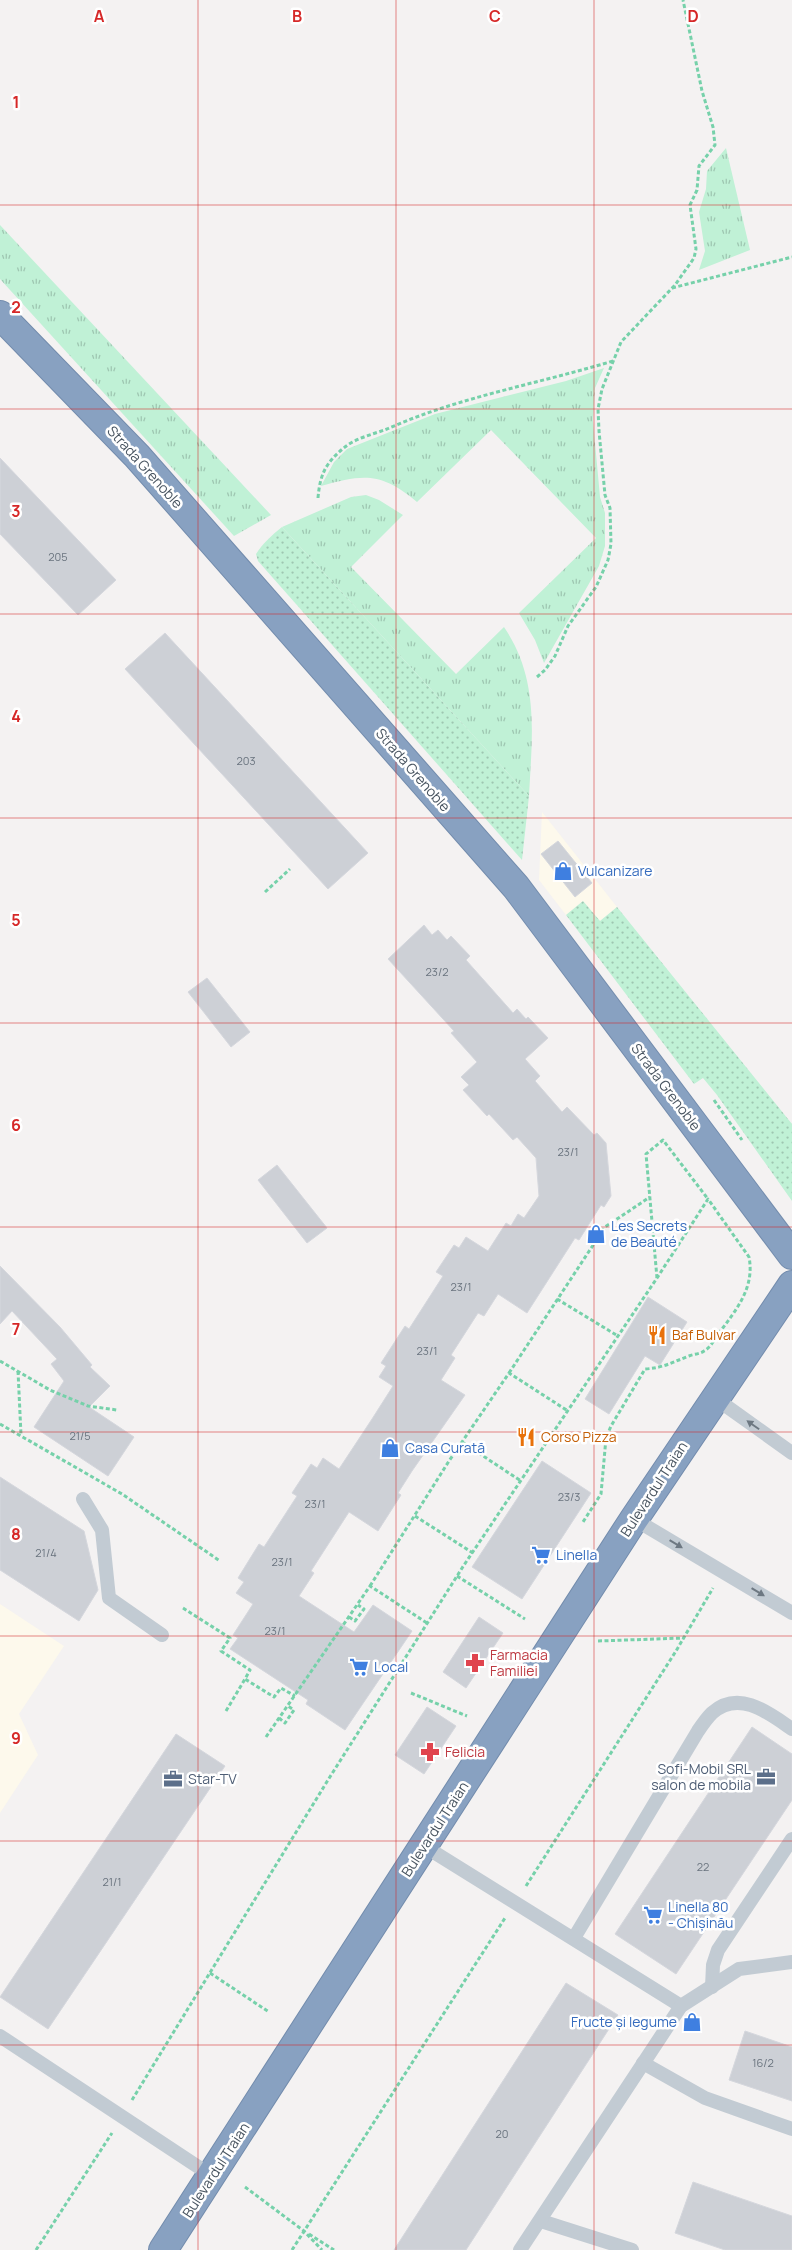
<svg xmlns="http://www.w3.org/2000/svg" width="792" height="2250" font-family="Manrope,sans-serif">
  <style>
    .commercial { fill: #fdf9ec }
    .grass { fill: url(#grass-tufts) }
    .park { fill: url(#park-dots) }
    .building { fill: #cdd0d6; stroke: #d5d7dd }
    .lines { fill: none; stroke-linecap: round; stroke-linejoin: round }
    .highway-casing { stroke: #738cad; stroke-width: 30 }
    .path { stroke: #76d1aa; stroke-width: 3; stroke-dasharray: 4 2.5; stroke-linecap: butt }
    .lane { stroke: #c2cbd3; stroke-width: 14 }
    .highway { stroke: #88a1c1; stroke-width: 28 }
    .oneway { fill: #6d7882 }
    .grid { fill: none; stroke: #d62828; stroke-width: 1; stroke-opacity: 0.55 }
    .labels { text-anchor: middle; stroke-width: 5; stroke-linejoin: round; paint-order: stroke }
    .number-label { font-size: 11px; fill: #69737e }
    .street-label { font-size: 14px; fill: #485460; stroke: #fff }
    .shop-label { font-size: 14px; fill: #366cbe; stroke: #fff; text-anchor: start }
    .food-label { font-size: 14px; fill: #c56008; stroke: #fff; text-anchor: start }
    .health-label { font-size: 14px; fill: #be3a42; stroke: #fff; text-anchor: start }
    .service-label { font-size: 14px; fill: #4e5e75; stroke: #fff; text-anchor: end }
    .grid-label { font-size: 16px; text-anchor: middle; font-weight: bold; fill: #d62828; stroke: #fff; stroke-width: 5; stroke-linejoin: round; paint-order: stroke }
  </style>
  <defs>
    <pattern id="grass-tufts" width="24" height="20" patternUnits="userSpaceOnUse" patternTransform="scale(1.25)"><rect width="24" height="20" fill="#c0f1d6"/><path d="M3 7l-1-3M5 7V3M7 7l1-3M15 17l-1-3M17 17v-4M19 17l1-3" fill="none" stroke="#9ec6b1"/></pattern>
    <pattern id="park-dots" width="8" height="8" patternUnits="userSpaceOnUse" patternTransform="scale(1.25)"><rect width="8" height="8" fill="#c0f1d6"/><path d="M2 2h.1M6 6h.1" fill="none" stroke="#9ec6b1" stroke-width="1.8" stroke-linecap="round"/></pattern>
  </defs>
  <rect width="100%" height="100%" fill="#f4f2f2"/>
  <!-- commercial -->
  <g class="commercial">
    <path d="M542,812L617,907L600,921L583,901L566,915L539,880Z"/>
    <path d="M0,1604L64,1646L19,1714L38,1755L0,1813Z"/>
  </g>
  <!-- grass -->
  <g class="grass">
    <path d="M726,148L750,250L699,270L705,251L699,212L706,189L707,171Z"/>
    <path d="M0,225L271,515L234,536L0,279Z"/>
    <path d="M604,368L595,388L593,421L600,497L605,513V546L599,566L544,663L535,640L519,613L596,538L491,430L417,502C381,472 364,474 321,486L334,462L347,449L435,414L566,381Z"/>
    <path d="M366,495L379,500L403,515L351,567L456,674L504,627C540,680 532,736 529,796L282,527L351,497Z"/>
  </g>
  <!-- park -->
  <g class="park">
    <path d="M282,527L529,796L522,860L258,561L256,554C263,543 272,535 282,527Z"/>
    <path d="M583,901L600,921L617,907L792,1124V1201L717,1095L703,1078L694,1084L566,915Z"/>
  </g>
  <!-- building -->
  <g class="building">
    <path d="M0,458L116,580L78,615L0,534Z"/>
    <path d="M165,633L368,853L328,889L125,669Z"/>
    <path d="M558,841L592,883L575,897L541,854Z"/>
    <path d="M424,925L432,935L438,930L447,940L451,936L470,956L466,960L513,1013L517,1009L526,1019L528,1017L548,1038L525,1059L540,1076L535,1081L562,1112L567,1107L594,1135L597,1133L606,1143L611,1196L604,1207L601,1205L579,1240L575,1238L527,1313L498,1294L484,1316L478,1313L451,1355L455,1358L441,1380L465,1395L412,1471L398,1493L401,1495L378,1531L349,1512L311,1571L314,1573L299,1596L354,1632L373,1605L412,1631L345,1730L306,1704L308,1700L230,1649L238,1638L233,1635L253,1604L236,1593L244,1582L238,1578L259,1544L264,1547L297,1496L292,1493L311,1464L317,1468L323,1458L339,1469L372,1419L393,1386L379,1377L386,1366L381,1363L405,1326L409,1329L443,1276L436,1272L454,1245L459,1248L466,1237L488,1251L506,1223L511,1226L518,1214L524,1218L539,1196L536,1158L517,1137L513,1140L489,1114L487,1116L463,1090L469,1085L461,1077L477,1062L451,1033L454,1031L388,959Z"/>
    <path d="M207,978L250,1032L231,1047L188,992Z"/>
    <path d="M277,1165L327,1228L307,1243L258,1180Z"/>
    <path d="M0,1266L60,1327L92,1365L90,1367L110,1386L89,1407L134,1437L108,1476L34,1427L64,1381L51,1364L57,1359L12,1311L0,1324Z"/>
    <path d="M648,1297L687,1322L660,1365L645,1356L609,1414L585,1399Z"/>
    <path d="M542,1461L591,1493L522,1599L472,1567Z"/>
    <path d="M0,1477L84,1531L98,1590L79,1621L0,1570Z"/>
    <path d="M479,1617L503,1633L466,1688L443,1672Z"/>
    <path d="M427,1707L456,1726L424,1774L395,1755Z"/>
    <path d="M752,1727L792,1754V1800L676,1974L615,1934Z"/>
    <path d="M176,1734L225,1766L48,2029L0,1997Z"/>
    <path d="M566,1983L618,2015L466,2250H394Z"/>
    <path d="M745,2031L792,2047V2101L729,2080Z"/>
    <path d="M693,2182L792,2216V2250H725L675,2233Z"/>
  </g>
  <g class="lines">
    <!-- highway casing -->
    <g class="highway-casing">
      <g id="highway">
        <path d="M0,315L137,456L516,887L792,1255"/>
        <path d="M163,2250L634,1519L792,1285"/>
      </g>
    </g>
    <!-- path -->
    <g class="path">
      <path d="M672,288L792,257"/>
      <path d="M318,498C320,474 326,462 345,447C356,438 374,434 387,429C459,397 537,384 613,361"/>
      <path d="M537,677L545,670L555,656L568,626L596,587L608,560L611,544L610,508L605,495L599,431L598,409L602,389L621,342L675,285L694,258L696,249L690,205L697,190L699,166L715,145L713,127L702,91L683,0"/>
      <path d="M265,892L290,869"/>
      <path d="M714,1100L742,1140"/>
      <path d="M657,1278L646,1154L663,1140L708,1199"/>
      <path d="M557,1299L618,1336"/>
      <path d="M0,1361L50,1390L88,1406L117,1410"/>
      <path d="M18,1371L21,1435"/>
      <path d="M509,1373L605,1227L650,1197"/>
      <path d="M0,1424L122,1494L220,1561"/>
      <path d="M462,1442L521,1481"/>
      <path d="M415,1516L473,1553"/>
      <path d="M457,1576L525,1619"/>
      <path d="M370,1586L449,1461L509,1373L568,1411"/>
      <path d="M183,1608L230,1638L221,1651L250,1670L245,1679L274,1697L281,1688L295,1696"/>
      <path d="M349,1617L355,1621L364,1609L358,1605"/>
      <path d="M598,1641L684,1638"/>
      <path d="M411,1693L467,1716"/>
      <path d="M226,1711L245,1679"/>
      <path d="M279,1718L285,1723L294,1710L288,1706"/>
      <path d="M266,1737L370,1586L427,1623"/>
      <path d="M526,1886L676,1651L713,1588"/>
      <path d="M210,1973L269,2012"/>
      <path d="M132,2100L328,1780L464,1565L657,1278L708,1199L749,1257C755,1288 736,1310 719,1333C715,1339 710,1348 704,1351C700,1354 694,1354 689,1356C673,1362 663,1368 645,1369L611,1426L606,1438L601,1494L583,1522"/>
      <path d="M245,2187L304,2231L322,2250"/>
      <path d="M309,2234L334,2250"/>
      <path d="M36,2250L112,2133"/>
      <path d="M292,2250L505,1918"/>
    </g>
    <!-- lane -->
    <g class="lane">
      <path d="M715,1398L792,1453"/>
      <path d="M83,1499L102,1530L109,1598L162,1635"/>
      <path d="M634,1519L792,1613"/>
      <path d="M424,1846L681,2006"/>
      <path d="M574,1938L698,1731C702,1725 707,1718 712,1713C739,1689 769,1713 792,1729"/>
      <path d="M712,1987L713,1965L718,1950L792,1839"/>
      <path d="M0,2036L212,2176"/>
      <path d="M643,2063L705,2098L792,2129"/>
      <path d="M541,2221L632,2250"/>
      <path d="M520,2250L681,2006L739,1969L792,1962"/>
    </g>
    <!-- highway -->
    <use href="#highway" class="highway"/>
  </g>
  <!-- one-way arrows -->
  <defs><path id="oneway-solid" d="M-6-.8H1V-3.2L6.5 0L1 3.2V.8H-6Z" transform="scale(1.25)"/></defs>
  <g class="oneway">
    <use href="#oneway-solid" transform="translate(753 1425) rotate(-145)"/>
    <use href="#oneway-solid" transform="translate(676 1544) rotate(31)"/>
    <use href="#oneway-solid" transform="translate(758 1592) rotate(31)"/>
  </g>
  <!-- grid -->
  <path class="grid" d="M198,0V2250M396,0V2250M594,0V2250M0,205H792M0,409H792M0,614H792M0,818H792M0,1023H792M0,1227H792M0,1432H792M0,1636H792M0,1841H792M0,2045H792"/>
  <!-- icons -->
  <defs>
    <g id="shop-bare" transform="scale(1.5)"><path d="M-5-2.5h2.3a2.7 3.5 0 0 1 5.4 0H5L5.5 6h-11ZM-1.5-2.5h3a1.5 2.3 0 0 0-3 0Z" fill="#3f7fe0" stroke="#fff" stroke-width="2.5" paint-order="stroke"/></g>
    <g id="restaurant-bare" transform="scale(1.5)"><path d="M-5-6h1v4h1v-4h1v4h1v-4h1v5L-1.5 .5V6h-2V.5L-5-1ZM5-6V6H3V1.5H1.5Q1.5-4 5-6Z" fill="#e8710a" stroke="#fff" stroke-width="2.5" paint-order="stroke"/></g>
    <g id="supermarket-bare" transform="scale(1.5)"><path d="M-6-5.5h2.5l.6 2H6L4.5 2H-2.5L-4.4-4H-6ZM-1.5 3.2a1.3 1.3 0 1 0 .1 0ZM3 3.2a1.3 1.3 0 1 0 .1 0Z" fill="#3f7fe0" stroke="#fff" stroke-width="2.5" paint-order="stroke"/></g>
    <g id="pharmacy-bare" transform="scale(1.5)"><path d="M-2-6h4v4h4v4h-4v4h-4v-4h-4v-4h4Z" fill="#e0444e" stroke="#fff" stroke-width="2.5" paint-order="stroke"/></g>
    <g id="office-bare" transform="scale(1.5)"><path d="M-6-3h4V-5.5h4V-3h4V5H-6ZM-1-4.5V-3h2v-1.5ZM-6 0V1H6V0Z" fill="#5c6f8a" stroke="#fff" stroke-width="2.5" paint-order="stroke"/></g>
  </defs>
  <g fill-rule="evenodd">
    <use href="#shop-bare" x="563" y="871"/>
    <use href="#shop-bare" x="596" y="1234"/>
    <use href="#restaurant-bare" x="657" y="1335"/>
    <use href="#restaurant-bare" x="526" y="1437"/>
    <use href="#shop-bare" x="390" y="1448"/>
    <use href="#supermarket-bare" x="541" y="1555"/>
    <use href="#pharmacy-bare" x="475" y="1663"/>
    <use href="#supermarket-bare" x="359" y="1667"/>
    <use href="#pharmacy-bare" x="430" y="1752"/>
    <use href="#office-bare" x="766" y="1777"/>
    <use href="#office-bare" x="173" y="1779"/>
    <use href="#supermarket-bare" x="653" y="1915"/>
    <use href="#shop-bare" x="692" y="2022"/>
  </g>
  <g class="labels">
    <!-- number labels -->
    <g class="number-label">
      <text x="58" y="561">205</text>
      <text x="246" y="765">203</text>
      <text x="437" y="976">23/2</text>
      <text x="568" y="1156">23/1</text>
      <text x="461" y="1291">23/1</text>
      <text x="427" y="1355">23/1</text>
      <text x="80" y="1440">21/5</text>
      <text x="569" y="1501">23/3</text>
      <text x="315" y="1508">23/1</text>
      <text x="46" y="1557">21/4</text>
      <text x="282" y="1566">23/1</text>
      <text x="275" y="1635">23/1</text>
      <text x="703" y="1871">22</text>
      <text x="112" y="1886">21/1</text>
      <text x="763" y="2067">16/2</text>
      <text x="502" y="2138">20</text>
    </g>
    <!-- street labels -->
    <g class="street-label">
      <text transform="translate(145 467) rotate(48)" y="5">Strada Grenoble</text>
      <text transform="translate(413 770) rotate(49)" y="5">Strada Grenoble</text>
      <text transform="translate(666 1087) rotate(53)" y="5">Strada Grenoble</text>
      <text transform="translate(654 1489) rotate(-57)" y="5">Bulevardul Traian</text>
      <text transform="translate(435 1829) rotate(-57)" y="5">Bulevardul Traian</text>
      <text transform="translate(216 2170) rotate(-57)" y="5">Bulevardul Traian</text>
    </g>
    <!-- shop labels -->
    <g class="shop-label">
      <text x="578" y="876">Vulcanizare</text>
      <text x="611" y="1231">Les Secrets<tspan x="611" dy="16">de Beauté</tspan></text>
      <text x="405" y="1453">Casa Curată</text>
      <text x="556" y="1560">Linella</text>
      <text x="374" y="1672">Local</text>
      <text x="668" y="1912">Linella 80<tspan x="668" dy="16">- Chișinău</tspan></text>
      <text x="677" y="2027" text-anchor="end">Fructe și legume</text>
    </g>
    <!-- food labels -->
    <g class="food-label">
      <text x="672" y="1340">Baf Bulvar</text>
      <text x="541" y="1442">Corso Pizza</text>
    </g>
    <!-- health labels -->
    <g class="health-label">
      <text x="490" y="1660">Farmacia<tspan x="490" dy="16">Familiei</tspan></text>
      <text x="445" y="1757">Felicia</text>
    </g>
    <!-- service labels -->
    <g class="service-label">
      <text x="751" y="1774">Sofi-Mobil SRL<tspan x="751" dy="16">salon de mobila</tspan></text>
      <text x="188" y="1784" text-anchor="start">Star-TV</text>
    </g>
  </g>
  <g class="grid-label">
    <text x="99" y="22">A</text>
    <text x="297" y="22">B</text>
    <text x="495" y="22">C</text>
    <text x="693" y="22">D</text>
    <text x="16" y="108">1</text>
    <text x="16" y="313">2</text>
    <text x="16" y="517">3</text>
    <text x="16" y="722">4</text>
    <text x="16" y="926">5</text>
    <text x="16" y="1131">6</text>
    <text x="16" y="1335">7</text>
    <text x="16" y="1540">8</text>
    <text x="16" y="1744">9</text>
  </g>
</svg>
